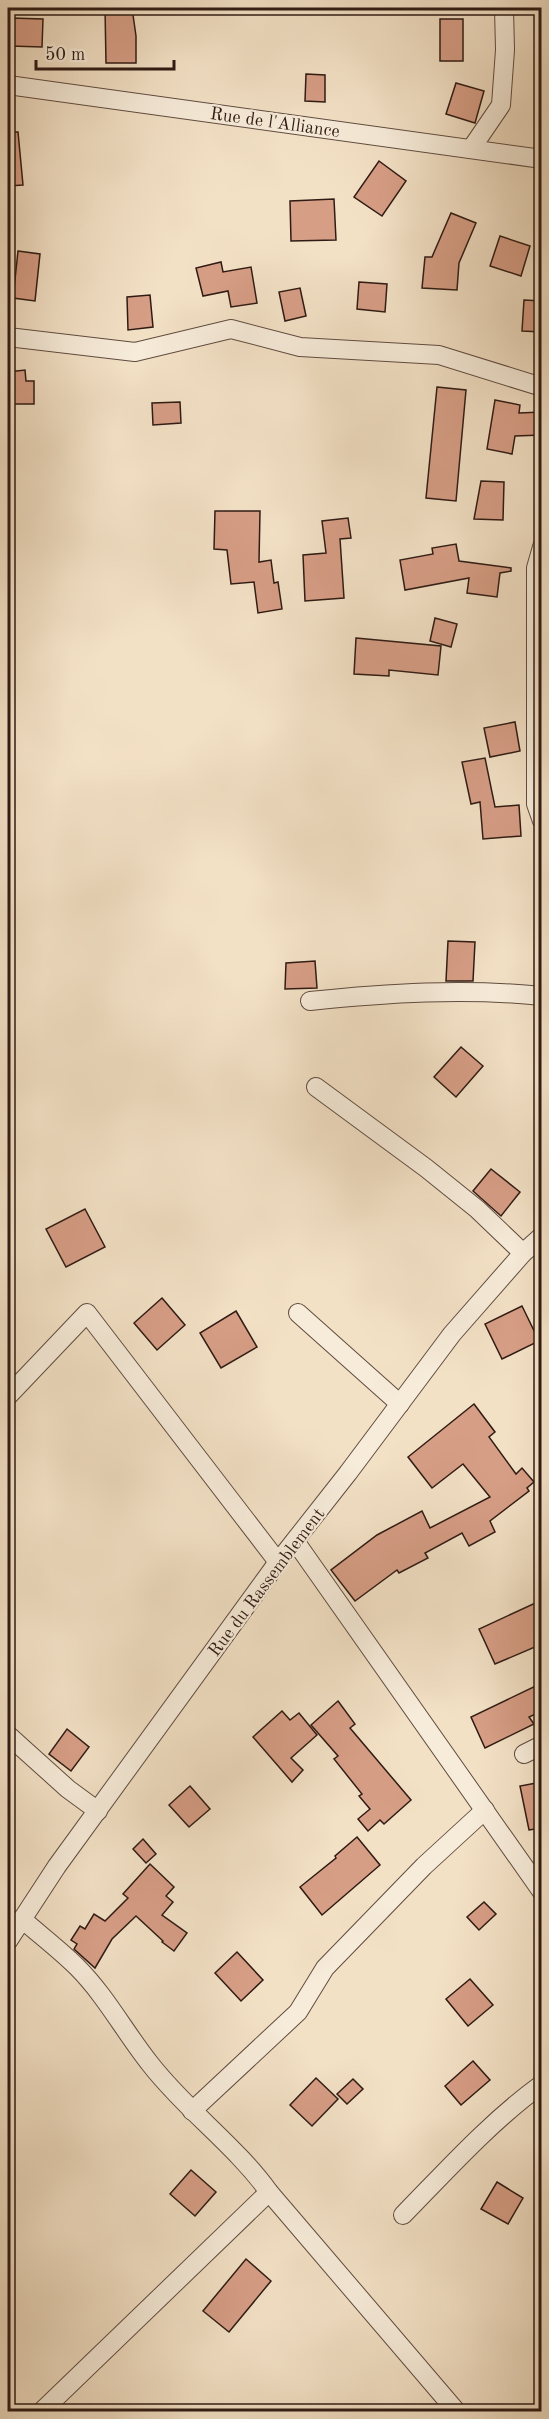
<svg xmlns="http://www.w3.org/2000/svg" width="549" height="2419" font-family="'Old Standard TT',serif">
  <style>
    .building { fill: #d79e86; stroke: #2f1b14; stroke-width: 1.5 }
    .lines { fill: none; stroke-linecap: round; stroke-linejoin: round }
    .minor-casing { stroke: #604c40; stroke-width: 20 }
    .minor { stroke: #f7ecda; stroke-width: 18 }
    .labels { text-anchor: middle; stroke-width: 4.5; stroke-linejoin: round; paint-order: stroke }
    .street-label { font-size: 18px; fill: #2f1b14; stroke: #f7ecda }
  </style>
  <rect width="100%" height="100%" fill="#f3e1c6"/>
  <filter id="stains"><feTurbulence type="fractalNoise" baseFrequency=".00333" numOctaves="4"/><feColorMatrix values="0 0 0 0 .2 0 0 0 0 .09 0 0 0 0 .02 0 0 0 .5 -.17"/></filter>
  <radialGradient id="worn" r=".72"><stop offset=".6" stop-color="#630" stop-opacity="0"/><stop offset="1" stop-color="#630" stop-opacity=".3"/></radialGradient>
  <!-- building -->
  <g class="building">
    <path d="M105,8H132L136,36V63H106Z"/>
    <path d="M11,18L43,19L42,47L10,46Z"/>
    <rect x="440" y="19" width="23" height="42"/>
    <path d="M306,74L325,75V102L305,101Z"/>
    <path d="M456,83L484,91L475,123L446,114Z"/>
    <path d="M8,132H18L23,185L8,186Z"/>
    <path d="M379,161L406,181L382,216L354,197Z"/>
    <path d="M334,199L336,240L291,241L290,201Z"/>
    <path d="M451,213L476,223L459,263L457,290L422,288L425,257H432Z"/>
    <path d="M500,236L530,246L521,276L490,266Z"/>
    <path d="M18,251L40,254L35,301L13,298Z"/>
    <path d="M221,262L223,272L251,267L257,303L231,307L228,291L203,296L196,268Z"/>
    <path d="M359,282L387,284L385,312L357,309Z"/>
    <path d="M300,288L306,316L285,321L279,292Z"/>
    <path d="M150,295L153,327L128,330L127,297Z"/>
    <path d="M524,300L542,301V332L522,331Z"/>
    <path d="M25,370L26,381H34V404H8V372Z"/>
    <path d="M437,387L466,390L456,501L426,498Z"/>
    <path d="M495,400L520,405L519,413L542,412V435L515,436L512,454L487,449Z"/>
    <path d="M180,402L181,423L153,425L152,403Z"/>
    <path d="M481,481L504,482L503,520L474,519Z"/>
    <path d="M215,511H260L259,562L271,560L274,583L278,582L282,609L258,613L254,582L231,584L227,550L214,549Z"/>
    <path d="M348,518L351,538L340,539L344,598L305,601L303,555L326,553L322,521Z"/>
    <path d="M456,544L459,561L511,568V571L500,573L497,597L467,593L469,578L405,590L400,560L433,554L432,548Z"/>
    <path d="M435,618L457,624L451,647L430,641Z"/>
    <path d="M356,638L441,646L438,675L389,670V676L354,674Z"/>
    <path d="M515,722L520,751L490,757L484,728Z"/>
    <path d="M485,758L495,807L519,805L521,836L483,839L480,802L471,804L462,762Z"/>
    <path d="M448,941L475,942L473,981H446Z"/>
    <path d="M315,961L317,988L285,989L286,963Z"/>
    <path d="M461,1047L483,1066L456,1097L434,1077Z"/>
    <path d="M491,1169L520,1192L501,1216L473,1191Z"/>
    <path d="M85,1209L105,1247L66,1267L46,1229Z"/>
    <path d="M162,1298L185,1325L157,1350L134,1323Z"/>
    <path d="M522,1306L539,1341L502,1359L485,1324Z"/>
    <path d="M236,1311L257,1347L221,1368L200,1333Z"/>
    <path d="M474,1404L495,1432L489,1437L516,1474L522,1468L534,1482L527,1488L529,1491L490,1521L495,1532L469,1546L462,1533L425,1553L428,1558L399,1573L397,1570L355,1601L331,1570L377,1535L422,1511L430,1528L490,1497L463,1464L432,1488L408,1457Z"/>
    <path d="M542,1600V1644L495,1664L479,1629Z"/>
    <path d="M542,1683V1711L529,1717L534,1724L485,1748L471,1717Z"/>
    <path d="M338,1701L355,1724L350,1728L411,1800L384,1824L380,1820L368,1831L358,1819L370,1809L359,1796L362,1794L334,1759L338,1756L311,1725Z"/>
    <path d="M282,1711L290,1720L299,1713L317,1735L291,1758L303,1770L292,1782L253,1737Z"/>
    <path d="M67,1729L89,1747L71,1771L49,1754Z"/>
    <path d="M542,1782V1828L529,1830L520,1786Z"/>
    <path d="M190,1786L210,1809L189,1827L169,1805Z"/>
    <path d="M357,1837L380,1865L322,1915L300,1887L336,1858L335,1856Z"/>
    <path d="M143,1839L156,1854L146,1863L133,1849Z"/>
    <path d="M150,1864L174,1887L166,1896L173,1902L162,1915L187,1933L174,1951L162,1942L163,1941L136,1916L112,1939L95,1968L74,1949L77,1944L71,1940L80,1926L85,1929L94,1914L105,1921L128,1898L123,1894Z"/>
    <path d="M484,1902L496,1914L479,1930L467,1917Z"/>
    <path d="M237,1952L263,1980L241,2001L215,1973Z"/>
    <path d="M470,1979L493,2005L468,2026L446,1999Z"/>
    <path d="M473,2061L490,2080L461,2105L445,2086Z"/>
    <path d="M316,2078L338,2099L312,2126L290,2105Z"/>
    <path d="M353,2079L363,2089L347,2104L337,2094Z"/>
    <path d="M191,2170L216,2192L195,2216L170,2194Z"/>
    <path d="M497,2182L523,2198L508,2224L481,2209Z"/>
    <path d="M246,2259L271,2281L229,2332L203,2311Z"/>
  </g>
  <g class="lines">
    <!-- minor casing -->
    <g class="minor-casing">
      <g id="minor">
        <path d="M8,85L542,159"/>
        <path d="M471,149L501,105L505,50L504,8"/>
        <path d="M8,337L135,352L231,329L300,347L439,355L542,387"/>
        <path d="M542,547L536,568V804L542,821"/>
        <path d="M310,1001C387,993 464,988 542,996"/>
        <path d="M316,1087L426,1168L477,1209L523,1253"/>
        <path d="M298,1313L400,1404"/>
        <path d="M8,1396L87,1313L278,1562"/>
        <path d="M295,1541L542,1892"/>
        <path d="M8,1735L68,1789L98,1811"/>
        <path d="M524,1754L542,1745"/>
        <path d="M22,1919C40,1935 60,1950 77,1967C106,1996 126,2034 151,2065C187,2111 235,2145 269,2192L457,2412"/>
        <path d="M8,1941L57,1866L278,1562L348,1473L452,1334L523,1253L542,1236"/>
        <path d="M192,2111L298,2012L325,1968L424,1866L485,1810"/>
        <path d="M403,2215C448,2169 490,2122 542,2084"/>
        <path d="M41,2412L269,2192"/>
      </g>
    </g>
    <!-- minor -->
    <use href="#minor" class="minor"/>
  </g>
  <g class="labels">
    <!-- street labels -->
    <g class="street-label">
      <text transform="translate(275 122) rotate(8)" y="6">Rue de l'Alliance</text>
      <text transform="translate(266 1582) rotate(-53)" y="6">Rue du Rassemblement</text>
    </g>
  </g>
  <!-- margin -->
  <rect width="549" height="2419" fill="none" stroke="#f3e1c6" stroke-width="30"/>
  <rect x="9" y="9" width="531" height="2401" fill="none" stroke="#2f1b14" stroke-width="3"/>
  <rect x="15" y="15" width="519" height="2389" fill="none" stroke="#2f1b14" stroke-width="1.5"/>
  <!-- scale -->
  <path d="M36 60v9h138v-9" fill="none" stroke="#2f1b14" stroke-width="3"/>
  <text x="45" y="60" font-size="18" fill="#2f1b14" stroke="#f7ecda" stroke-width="4.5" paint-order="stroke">50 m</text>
  <rect width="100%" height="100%" filter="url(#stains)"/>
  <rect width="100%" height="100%" fill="url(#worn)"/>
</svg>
